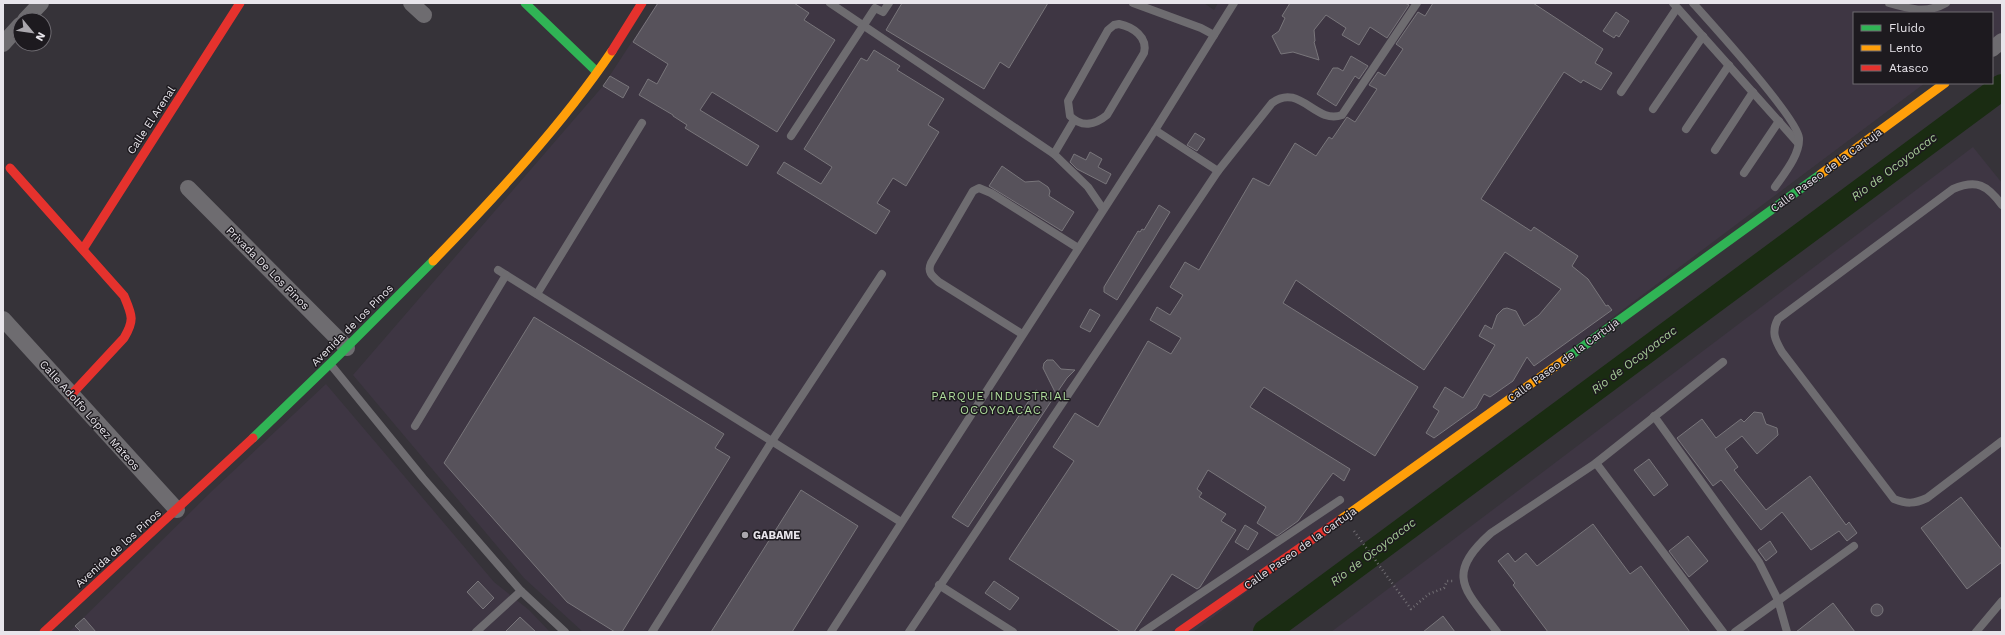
<svg xmlns="http://www.w3.org/2000/svg" width="2005" height="635" font-family="'Work Sans',sans-serif">
  <style>
    .built { fill: #3e3643 }
    .lines { fill: none; stroke-linecap: round; stroke-linejoin: round }
    .river { stroke: #1a2c12; stroke-width: 26 }
    .building { fill: #57525b; stroke: #79767b }
    .path { stroke: #716e73; stroke-width: 2.5; stroke-dasharray: 1 3; stroke-linecap: butt }
    .lane { stroke: #6e6c70; stroke-width: 8 }
    .street { stroke: #6e6c70; stroke-width: 16 }
    .fast { stroke: #30b455; stroke-width: 9 }
    .slow { stroke: #ff9f0a; stroke-width: 9 }
    .jam { stroke: #e5322d; stroke-width: 9 }
    .poi-dot { fill: #aaa7ad; stroke: #1d1a1f; stroke-width: 1.5 }
    .labels { text-anchor: middle; stroke-width: 3; stroke-linejoin: round; paint-order: stroke }
    .street-label { font-size: 11px; fill: #e8e5eb; stroke: #1d1a1f }
    .poi-label { font-size: 11px; font-weight: bold; fill: #e8e5eb; stroke: #1d1a1f; text-anchor: start }
    .water-label { font-size: 12px; font-style: italic; fill: #a6cc96; stroke: #1d1a1f }
    .neighbourhood-label { font-size: 12px; letter-spacing: 1px; fill: #aedc9b; stroke: #1d1a1f }
  </style>
  <rect width="100%" height="100%" fill="#363339"/>
  <!-- built -->
  <g class="built">
    <path d="M657,3H1204L1214,10L1218,3H2002V33L1992,39V13H1854V83H1925L1193,632H583L524,578L353,375L603,86Z"/>
    <path d="M1973,147L2002,183V632H1331Z"/>
    <path d="M326,384L494,582L529,610L550,632H69L213,490Z"/>
  </g>
  <g class="lines">
    <!-- river -->
    <path class="river" d="M1266,632L2002,87"/>
  </g>
  <!-- building -->
  <g class="building">
    <path d="M658,3H794L809,13L804,20L835,40L777,132L712,92L700,110L759,146L747,166L685,128L687,125L673,116V115L639,95L648,79L657,84L668,64L633,42Z"/>
    <path d="M902,3H1048L1009,68L1000,62L984,89L886,30Z"/>
    <path d="M1290,3H1405L1409,5L1387,38L1370,27L1359,45L1342,35L1346,28L1326,15L1314,30L1315,41L1314,42L1319,60L1293,52L1281,54L1272,36L1279,31L1285,18L1282,16Z"/>
    <path d="M1433,3H1533L1603,49L1595,63L1612,73L1601,90L1583,80L1581,83L1564,72L1481,199L1531,231L1534,227L1578,256L1572,266L1588,279L1606,306L1608,305L1612,310L1534,366L1527,357L1513,381L1490,397L1484,394L1476,408L1434,438L1426,433L1439,411L1433,407L1445,387L1463,398L1495,345L1479,336L1485,325L1492,329L1497,315L1503,309L1507,308L1516,311L1524,326L1539,315L1561,289L1505,252L1424,370L1296,280L1283,303L1418,387L1375,456L1264,387L1250,407L1350,469L1344,481L1333,473L1298,521L1277,536L1257,523L1266,507L1208,470L1197,489L1202,493L1199,497L1226,514L1221,521L1236,530L1200,587L1197,589L1172,574L1134,632H1121L1009,559L1074,461L1053,447L1075,413L1098,427L1148,341L1171,354L1181,338L1150,320L1157,307L1170,315L1183,295L1170,287L1185,262L1199,270L1253,178L1269,186L1295,143L1316,156L1329,137L1332,139L1347,117L1355,122L1377,89L1369,85L1378,72L1385,76L1403,49L1396,44L1418,12L1425,16Z"/>
    <path d="M1616,12L1629,21L1619,37L1616,35L1614,38L1603,31Z"/>
    <path d="M874,50L900,66L897,70L944,99L928,125L939,132L906,186L893,178L877,203L890,211L876,234L777,173L784,162L821,184L832,167L804,149L861,58L867,61Z"/>
    <path d="M1351,56L1368,66L1359,79L1355,76L1336,106L1317,94L1333,68H1338L1343,71Z"/>
    <path d="M610,76L629,87L623,98L603,86Z"/>
    <path d="M1195,133L1205,139L1197,151L1187,145Z"/>
    <path d="M1090,152L1102,159L1098,167L1111,174L1106,184L1077,169L1070,162L1074,154L1086,160Z"/>
    <path d="M1002,166L1025,182L1039,181L1048,187L1050,191L1049,196L1074,212L1062,231L989,186Z"/>
    <path d="M1159,205L1170,212L1117,300L1104,292V287L1138,231L1140,232L1142,229L1144,230Z"/>
    <path d="M1090,309L1100,315L1090,332L1080,327Z"/>
    <path d="M534,317L724,434L715,448L730,457L622,632H615L567,602L444,463Z"/>
    <path d="M1047,360H1053L1061,369L1075,370L1067,378L1056,394L1043,368L1044,363Z"/>
    <path d="M1036,390L1052,400L968,527L952,517Z"/>
    <path d="M1754,412L1762,413L1766,424L1777,428L1778,435L1757,454L1742,436L1725,449L1738,467L1734,470L1766,510L1810,476L1846,525L1849,522L1857,533L1847,541L1839,531L1811,550L1782,512L1761,530L1721,480L1713,486L1677,438L1702,419L1716,438L1741,419L1744,422Z"/>
    <path d="M1649,459L1668,485L1654,496L1634,470Z"/>
    <path d="M801,490L858,526L792,632H711Z"/>
    <path d="M1961,497L2002,550V562L1967,589L1921,528Z"/>
    <path d="M1593,524L1630,574L1641,566L1690,632H1548L1513,585L1515,583L1498,561L1508,553L1515,562L1526,553L1537,566Z"/>
    <path d="M1245,525L1258,533L1248,550L1235,542Z"/>
    <path d="M1688,536L1708,561L1689,577L1669,551Z"/>
    <path d="M1770,541L1777,552L1766,561L1758,550Z"/>
    <path d="M478,581L494,598L483,609L467,592Z"/>
    <path d="M994,581L1019,598L1010,610L985,593Z"/>
    <path d="M1833,603L1855,632H1796Z"/>
    <circle cx="1877" cy="610" r="6"/>
    <path d="M1443,616L1455,632H1423Z"/>
    <path d="M520,617L536,632H505Z"/>
    <path d="M84,618L96,632H81L75,626Z"/>
  </g>
  <g class="lines">
    <!-- path -->
    <path class="path" d="M1354,531L1411,609L1429,594L1444,588L1447,581H1455"/>
    <!-- lane -->
    <g class="lane">
      <path d="M830,3L1054,154L1088,187L1103,209"/>
      <path d="M1133,3L1201,28L1214,35"/>
      <path d="M1673,3L1798,143"/>
      <path d="M1693,3C1711,23 1798,119 1799,138C1800,155 1784,174 1775,187"/>
      <path d="M1889,3C1909,9 1927,14 1946,3"/>
      <path d="M1119,24C1133,27 1148,37 1144,53L1107,115C1095,125 1082,128 1070,116L1068,101L1108,30L1114,25Z"/>
      <path d="M1621,92L1677,8"/>
      <path d="M1653,109L1703,36"/>
      <path d="M1686,129L1729,65"/>
      <path d="M1155,130L1218,171"/>
      <path d="M791,136L875,8L883,12L889,3"/>
      <path d="M1715,150L1753,92"/>
      <path d="M1054,154L1074,120"/>
      <path d="M1744,173L1779,121"/>
      <path d="M2002,205C1987,185 1977,179 1953,189L1778,319C1771,332 1775,340 1782,352L1894,499C1907,504 1914,504 1927,498L2002,441"/>
      <path d="M498,270L901,522"/>
      <path d="M537,294L642,123"/>
      <path d="M1022,334L939,282C932,276 927,272 931,263L973,191L979,188L991,193L1078,248"/>
      <path d="M331,365L423,478L521,591L565,632"/>
      <path d="M1654,416L1759,562L1778,600L1787,632"/>
      <path d="M415,426L506,275"/>
      <path d="M1596,463L1723,632"/>
      <path d="M939,585L1013,632"/>
      <path d="M476,632L521,591"/>
      <path d="M652,632L772,441L882,274"/>
      <path d="M831,632L1155,130L1234,3"/>
      <path d="M909,632L1218,171L1272,103C1300,82 1315,125 1342,115L1417,3"/>
      <path d="M1143,632L1340,500"/>
      <path d="M1497,632C1466,590 1443,576 1491,533L1596,463L1723,362"/>
      <path d="M1735,632L1854,546"/>
      <path d="M1976,632L2002,601"/>
    </g>
    <!-- street -->
    <g class="street">
      <path d="M411,3L424,15"/>
      <path d="M25,20L41,3"/>
      <path d="M3,44L20,25"/>
      <path d="M1992,49L2002,41"/>
      <path d="M188,188L347,348"/>
      <path d="M3,319L177,510"/>
    </g>
    <!-- fast -->
    <g class="fast">
      <path d="M525,3L597,72"/>
      <path d="M1567,358L1821,174"/>
      <path d="M253,438L339,355L433,261"/>
    </g>
    <!-- slow -->
    <g class="slow">
      <path d="M1821,174L1945,83"/>
      <path d="M433,261C495,197 562,125 612,51"/>
      <path d="M1340,520L1567,358"/>
    </g>
    <!-- jam -->
    <g class="jam">
      <path d="M612,51L642,3"/>
      <path d="M10,168L124,296C132,315 135,320 124,338L71,395"/>
      <path d="M83,249L240,3"/>
      <path d="M44,632L253,438"/>
      <path d="M1179,632L1340,520"/>
    </g>
  </g>
  <!-- markers -->
  <circle class="poi-dot" cx="745" cy="535" r="4"/>
  <g class="labels">
    <!-- street labels -->
    <g class="street-label">
      <text transform="translate(151 120) rotate(-57)" y="4">Calle El Arenal</text>
      <text transform="translate(1826 170) rotate(-36)" y="4">Calle Paseo de la Cartuja</text>
      <text transform="translate(268 268) rotate(45)" y="4">Privada De Los Pinos</text>
      <text transform="translate(352 325) rotate(-45)" y="4">Avenida de los Pinos</text>
      <text transform="translate(1563 360) rotate(-36)" y="4">Calle Paseo de la Cartuja</text>
      <text transform="translate(90 415) rotate(48)" y="4">Calle Adolfo López Mateos</text>
      <text transform="translate(118 548) rotate(-42)" y="4">Avenida de los Pinos</text>
      <text transform="translate(1300 548) rotate(-35)" y="4">Calle Paseo de la Cartuja</text>
    </g>
    <!-- poi labels -->
    <g class="poi-label">
      <text x="753" y="539">GABAME</text>
    </g>
    <!-- water labels -->
    <g class="water-label">
      <text transform="translate(1894 167) rotate(-37)" y="4">Rio de Ocoyoacac</text>
      <text transform="translate(1634 360) rotate(-37)" y="4">Rio de Ocoyoacac</text>
      <text transform="translate(1373 552) rotate(-37)" y="4">Rio de Ocoyoacac</text>
    </g>
    <!-- neighbourhood labels -->
    <g class="neighbourhood-label">
      <text x="1001" y="400">PARQUE INDUSTRIAL<tspan x="1001" dy="14">OCOYOACAC</tspan></text>
    </g>
  </g>
  <!-- border -->
  <rect width="2005" height="635" fill="none" stroke="#e8e5eb" stroke-width="8"/>
  <!-- legend -->
  <rect x="1853" y="12" width="140" height="72" fill="#1d1a1f" stroke="#6e6b71"/>
  <rect x="1861" y="25" width="20" height="6" fill="#30b455" stroke="#6e6b71"/>
  <text x="1889" y="32" font-size="12" fill="#e8e5eb">Fluido</text>
  <rect x="1861" y="45" width="20" height="6" fill="#ff9f0a" stroke="#6e6b71"/>
  <text x="1889" y="52" font-size="12" fill="#e8e5eb">Lento</text>
  <rect x="1861" y="65" width="20" height="6" fill="#e5322d" stroke="#6e6b71"/>
  <text x="1889" y="72" font-size="12" fill="#e8e5eb">Atasco</text>
  <!-- north arrow -->
  <g transform="translate(32 32) rotate(119)"><circle r="19" fill="#1d1a1f" stroke="#6e6b71"/>
  <path d="M0-3L7 15L0 10L-7 15Z" fill="#aaa7ad"/>
  <text y="-6" font-size="11" font-weight="bold" text-anchor="middle" fill="#e8e5eb">N</text>
  </g>
</svg>
